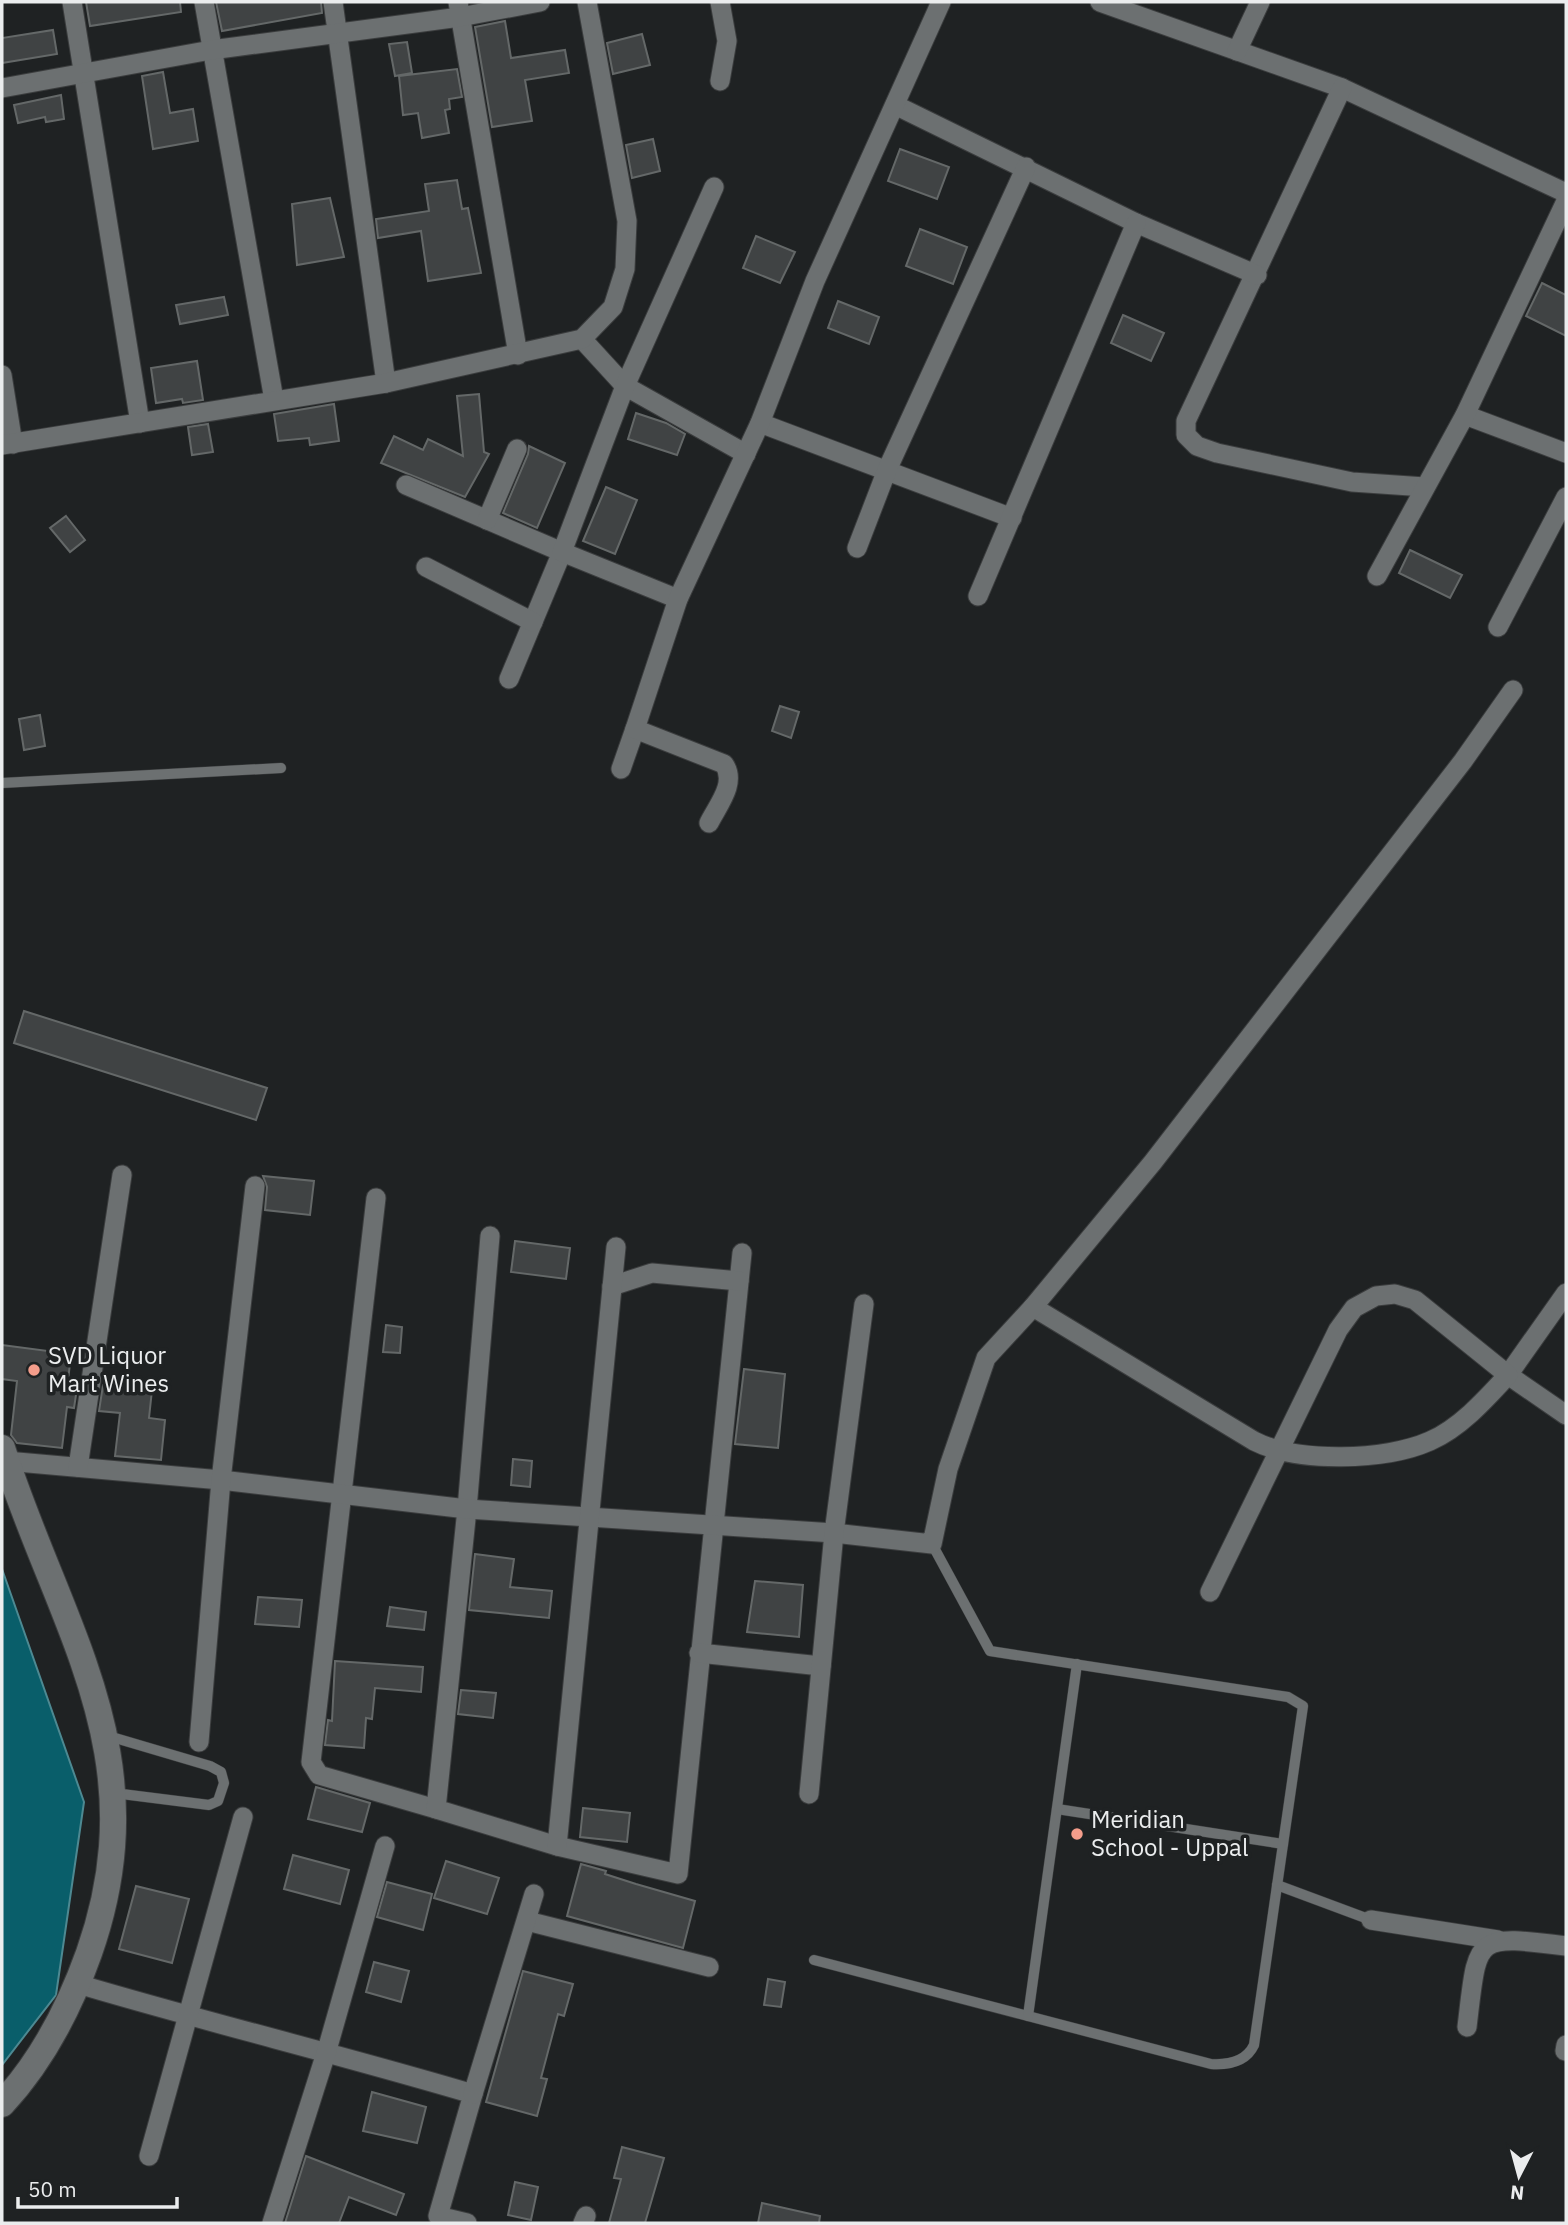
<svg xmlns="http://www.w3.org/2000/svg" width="1568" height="2225" font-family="'IBM Plex Sans',sans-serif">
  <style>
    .water { fill: #095e6a; stroke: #4d8992; stroke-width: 2 }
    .building { fill: #404344; stroke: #646868; stroke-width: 2 }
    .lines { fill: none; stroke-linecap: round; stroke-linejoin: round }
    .lane-casing { stroke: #3b3d3e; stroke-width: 11 }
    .street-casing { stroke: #3b3d3e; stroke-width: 21 }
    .secondary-casing { stroke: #3b3d3e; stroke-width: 28 }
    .lane { stroke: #6c7071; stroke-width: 10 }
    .street { stroke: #6c7071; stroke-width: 19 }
    .secondary { stroke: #6c7071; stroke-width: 26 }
    .poi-dot { fill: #f49d8b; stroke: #1f2223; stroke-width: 2.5 }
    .labels { text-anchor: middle; stroke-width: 7; stroke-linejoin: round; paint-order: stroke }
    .poi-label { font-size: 24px; fill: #ebedee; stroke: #1f2223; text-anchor: start }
  </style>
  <rect width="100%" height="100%" fill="#1f2223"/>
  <!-- water -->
  <path class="water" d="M2,1569L84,1802L56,1995L2,2065Z"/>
  <!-- building -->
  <g class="building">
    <path d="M86,2H180L181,12L90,26Z"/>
    <path d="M216,2H321L322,13L222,31Z"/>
    <path d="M505,21L511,58L565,50L569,73L525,80L532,121L492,127L475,27Z"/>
    <path d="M53,30L57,54L2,63V38Z"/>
    <path d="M642,34L650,65L613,74L607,43Z"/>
    <path d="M407,42L412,73L395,76L389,44Z"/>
    <path d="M457,69L462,97L449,99L450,109L445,110L449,133L422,138L418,113L403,115L399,76Z"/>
    <path d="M163,72L170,113L193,109L198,141L153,149L142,76Z"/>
    <path d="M61,95L64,119L46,122L45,117L18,123L14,105Z"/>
    <path d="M653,139L660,171L632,178L626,145Z"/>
    <path d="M900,149L949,167L937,199L888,181Z"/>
    <path d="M457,180L462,209L468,208L481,273L428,281L421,231L378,238L376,219L429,211L425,184Z"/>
    <path d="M330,198L344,257L297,265L292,204Z"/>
    <path d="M920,229L967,247L953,284L906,266Z"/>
    <path d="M756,236L795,252L780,283L743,268Z"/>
    <path d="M1542,283L1566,295V336L1526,316Z"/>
    <path d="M224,297L228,315L180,324L176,305Z"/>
    <path d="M838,301L879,317L869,344L828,328Z"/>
    <path d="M1123,315L1164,333L1151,361L1111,343Z"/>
    <path d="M197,361L203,400L183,403L182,399L156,403L151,368Z"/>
    <path d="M479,394L484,452L489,454L465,497L381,463L394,436L423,450L428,439L463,456L457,396Z"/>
    <path d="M334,404L339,441L310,445L309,438L278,441L274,414Z"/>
    <path d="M636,413L666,423L685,434L677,455L628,439Z"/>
    <path d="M208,424L213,452L192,455L188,427Z"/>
    <path d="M529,446L565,463L537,528L503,513L528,454Z"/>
    <path d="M606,487L637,500L615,554L583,541Z"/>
    <path d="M66,516L85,540L70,552L50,528Z"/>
    <path d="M1410,550L1462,575L1450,598L1399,573Z"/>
    <path d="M780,706L799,712L791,738L772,731Z"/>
    <path d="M40,715L45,746L24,750L19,719Z"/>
    <path d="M24,1011L267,1088L256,1120L14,1043Z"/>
    <path d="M263,1176L314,1181L310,1215L265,1210L267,1187Z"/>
    <path d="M515,1241L570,1248L566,1279L511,1272Z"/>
    <path d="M386,1325L402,1327L400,1353L383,1352Z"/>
    <path d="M2,1345L71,1354L68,1381L78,1382L74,1408L67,1407L62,1448L17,1443L11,1435L17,1381L2,1379Z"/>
    <path d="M744,1369L785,1374L778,1448L735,1444Z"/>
    <path d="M103,1385L152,1390L149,1418L165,1420L161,1460L115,1456L120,1413L99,1411Z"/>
    <path d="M513,1459L532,1461L530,1487L511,1485Z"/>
    <path d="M475,1554L514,1559L510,1587L552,1591L549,1618L469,1610Z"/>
    <path d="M755,1581L803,1585L799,1637L747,1632Z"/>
    <path d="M258,1597L302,1600L299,1627L255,1624Z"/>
    <path d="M390,1607L426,1612L424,1630L387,1626Z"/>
    <path d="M335,1661L423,1667L421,1692L375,1688L372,1719L366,1718L364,1748L325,1745L328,1720L332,1721Z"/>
    <path d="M461,1690L496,1693L493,1718L458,1714Z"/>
    <path d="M316,1787L370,1803L362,1832L308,1819Z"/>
    <path d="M583,1808L630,1813L627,1842L580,1837Z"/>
    <path d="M293,1855L349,1870L340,1904L284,1889Z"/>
    <path d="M446,1861L499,1878L487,1914L434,1898Z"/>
    <path d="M581,1864L606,1871L605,1874L636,1884L695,1901L683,1948L567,1916Z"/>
    <path d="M387,1882L432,1894L423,1930L377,1917Z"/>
    <path d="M136,1886L189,1899L172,1963L119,1949Z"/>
    <path d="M374,1962L409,1971L401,2002L366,1992Z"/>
    <path d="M523,1971L573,1984L564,2016L558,2014L541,2078L547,2079L537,2116L486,2102Z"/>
    <path d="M768,1979L785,1982L781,2007L764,2005Z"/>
    <path d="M372,2092L426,2107L417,2143L363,2131Z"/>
    <path d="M622,2147L664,2158L645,2223H609L621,2179L614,2178Z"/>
    <path d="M306,2156L404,2194L396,2215L349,2197L339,2223H285Z"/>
    <path d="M515,2182L538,2187L531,2220L508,2215Z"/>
    <path d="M762,2203L820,2216L819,2223H758Z"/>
  </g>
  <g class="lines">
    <!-- lane casing -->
    <g class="lane-casing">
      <g id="lane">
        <path d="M2,783L281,768"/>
        <path d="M105,1735L210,1766L221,1772L224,1783L218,1801L209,1805L114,1793"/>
        <path d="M1057,1809L1283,1844"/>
        <path d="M1277,1885L1371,1920"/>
        <path d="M814,1960L1211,2064C1228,2065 1246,2062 1254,2045L1303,1706L1288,1697L990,1651L932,1544"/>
        <path d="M1028,2016L1077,1664"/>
      </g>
    </g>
    <!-- street casing -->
    <g class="street-casing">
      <g id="street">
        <path d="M72,2L140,423"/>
        <path d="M204,2L274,400"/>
        <path d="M333,2L386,383"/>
        <path d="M458,2L518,355"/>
        <path d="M720,2L727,41L720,81"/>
        <path d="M1100,2L1342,88L1566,193"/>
        <path d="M1237,51L1260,2"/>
        <path d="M2,88L211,50L460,17L540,2"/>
        <path d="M1342,88L1186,421V435L1197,446L1217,453L1352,482L1425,487"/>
        <path d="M895,105L1136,223L1257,275"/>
        <path d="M582,339L625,386L746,454"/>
        <path d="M2,375L13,444"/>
        <path d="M1465,415L1566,453"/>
        <path d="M760,423L1012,518"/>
        <path d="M2,445L386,383L582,339L613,307L625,269L627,221L587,2"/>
        <path d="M406,485L562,552L509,679"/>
        <path d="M487,520L517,449"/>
        <path d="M857,548L887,470L1026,167"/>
        <path d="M426,567L533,622"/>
        <path d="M1377,576L1465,415L1566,201"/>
        <path d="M978,596L1136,223"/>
        <path d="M678,599L562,552L625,386L714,187"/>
        <path d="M1498,627L1566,497"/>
        <path d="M621,769L635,729"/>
        <path d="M709,823C718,805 737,783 724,764L635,729L678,599L760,423L815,281L941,2"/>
        <path d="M376,1198L311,1762L319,1775L436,1809"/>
        <path d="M490,1236L467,1509L436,1809L557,1846L678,1874L742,1253"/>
        <path d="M612,1286L652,1273L739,1281"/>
        <path d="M1566,1293L1508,1375L1566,1415"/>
        <path d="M1033,1307L1254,1441C1297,1463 1385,1461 1430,1441C1460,1428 1486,1399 1508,1375L1415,1300L1395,1294L1376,1296L1354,1308L1338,1330L1210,1592"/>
        <path d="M6,1461L221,1480L467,1509L834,1533L932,1544L948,1469L986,1358L1033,1307L1153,1162L1463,761L1513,690"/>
        <path d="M78,1467L122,1175"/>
        <path d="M699,1653L821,1666"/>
        <path d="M199,1742L221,1480L255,1186"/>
        <path d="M809,1794L834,1533L864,1304"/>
        <path d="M557,1846L616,1247"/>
        <path d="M1371,1920L1498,1940"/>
        <path d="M527,1921L709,1967"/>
        <path d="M78,1984C209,2023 342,2055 473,2094L438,2216L467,2223"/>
        <path d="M1467,2027C1478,1936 1472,1934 1566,1946"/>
        <path d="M1565,2051L1566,2045"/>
        <path d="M473,2094L534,1894"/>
        <path d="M149,2156L243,1817"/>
        <path d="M272,2223L327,2050L385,1846"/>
        <path d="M583,2223L586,2216"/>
      </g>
    </g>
    <!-- secondary casing -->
    <g class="secondary-casing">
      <path id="secondary" d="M2,1448C60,1629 159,1754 89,1953C69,2009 42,2061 2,2104"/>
    </g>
    <!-- lane -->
    <use href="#lane" class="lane"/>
    <!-- street -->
    <use href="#street" class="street"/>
    <!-- secondary -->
    <use href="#secondary" class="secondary"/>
  </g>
  <!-- markers -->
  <g class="poi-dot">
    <circle cx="34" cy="1370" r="7"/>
    <circle cx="1077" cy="1834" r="7"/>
  </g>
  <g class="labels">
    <!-- poi labels -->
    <g class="poi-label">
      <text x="48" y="1364">SVD Liquor<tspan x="48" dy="28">Mart Wines</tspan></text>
      <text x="1091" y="1828">Meridian<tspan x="1091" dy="28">School - Uppal</tspan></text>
    </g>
  </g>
  <!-- border -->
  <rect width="1568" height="2225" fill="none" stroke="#ebedee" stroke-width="7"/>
  <!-- north arrow -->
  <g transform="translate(1519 2176) rotate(186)" stroke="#1f2223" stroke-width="5" paint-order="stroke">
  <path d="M0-5L12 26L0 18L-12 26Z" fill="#ebedee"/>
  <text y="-10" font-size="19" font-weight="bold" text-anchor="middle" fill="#ebedee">N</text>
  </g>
  <!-- scale -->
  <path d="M18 2197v10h159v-10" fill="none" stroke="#ebedee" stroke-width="3.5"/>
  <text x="28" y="2197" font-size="21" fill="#ebedee" stroke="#1f2223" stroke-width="5" paint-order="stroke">50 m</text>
</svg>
